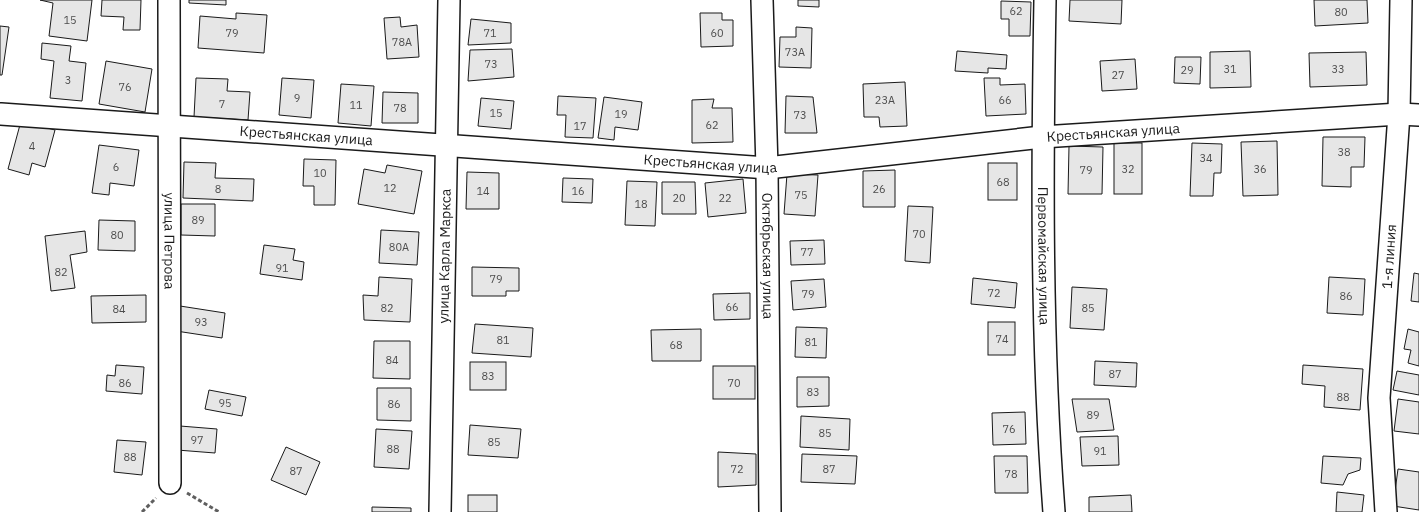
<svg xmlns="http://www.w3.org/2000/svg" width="1419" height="512" font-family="'IBM Plex Sans',sans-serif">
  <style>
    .building { fill: #e6e6e6; stroke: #1a1a1a }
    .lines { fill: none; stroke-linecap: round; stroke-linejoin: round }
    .minor-casing { stroke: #1a1a1a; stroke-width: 24 }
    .path { stroke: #5f5f5f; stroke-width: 3; stroke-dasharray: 4 2.5; stroke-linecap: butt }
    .minor { stroke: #fff; stroke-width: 21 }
    .labels { text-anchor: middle; stroke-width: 4; stroke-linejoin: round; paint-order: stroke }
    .number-label { font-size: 11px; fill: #4d4d4d }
    .street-label { font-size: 14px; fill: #1a1a1a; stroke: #fff }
  </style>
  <rect width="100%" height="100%" fill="#fff"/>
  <!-- building -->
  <g class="building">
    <path d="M40,0H92L87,41L49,36L53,3Z"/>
    <path d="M102,0H141L140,30H123L124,17L101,16Z"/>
    <path d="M189,0H226V5L189,3Z"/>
    <path d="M798,0H819V7L798,6Z"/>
    <path d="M1070,0H1122L1121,24L1069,21Z"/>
    <path d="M1314,0H1367L1368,23L1315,26Z"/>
    <path d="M1001,1L1031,2L1030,36H1009V19H1001Z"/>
    <path d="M236,13L267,15L264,53L198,48L200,16L236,19Z"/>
    <path d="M700,13H722V20H733V46L701,47Z"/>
    <path d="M400,17L401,27L417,25L419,57L387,59L384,18Z"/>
    <path d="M471,19L511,23V43L468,45Z"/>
    <path d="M0,26L9,27L2,75H0Z"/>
    <path d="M796,27L812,28L811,68L779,67L780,37H796Z"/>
    <path d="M42,43L71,46L69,61L86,63L82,101L50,98L54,61L41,59Z"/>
    <path d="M512,49L514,77L468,81L470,50Z"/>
    <path d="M957,51L1007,55L1006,69L988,68V73L955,71Z"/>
    <path d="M1250,51L1251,87L1210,88V52Z"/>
    <path d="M1366,52L1367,85L1310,87L1309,53Z"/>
    <path d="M1175,57H1201L1200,84L1174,83Z"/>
    <path d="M1135,59L1137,89L1102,91L1100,61Z"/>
    <path d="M106,61L152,69L145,112L99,104Z"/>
    <path d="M196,78L228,79L227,91L250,92L248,120L194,117Z"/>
    <path d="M282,78L314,80L311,118L279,115Z"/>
    <path d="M984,78H1000V85L1025,84L1026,114L986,116Z"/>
    <path d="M905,82L907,126L880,127L879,117H864L863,84Z"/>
    <path d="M341,84L374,86L371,126L338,123Z"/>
    <path d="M383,92L418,93V123H382Z"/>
    <path d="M558,96L596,98L593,138L565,137L566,115H557Z"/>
    <path d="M786,96L813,97L817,133H785Z"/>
    <path d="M604,97L642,102L638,130L615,127L614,140L598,138Z"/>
    <path d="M481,98L514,101L511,129L478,126Z"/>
    <path d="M714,99L712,108H732L733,142L692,143V100Z"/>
    <path d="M21,121L55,130L45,167L32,163L29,175L8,169Z"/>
    <path d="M1323,137H1365L1364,167H1351V187L1322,186Z"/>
    <path d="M1277,141L1278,195L1243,196L1241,142Z"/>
    <rect x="1114" y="143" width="28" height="51"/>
    <path d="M1192,143L1222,144L1221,173H1214L1213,196H1190Z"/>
    <path d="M99,145L139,150L134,186L110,183L109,195L92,193Z"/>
    <path d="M1069,146L1103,147L1102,194H1068Z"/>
    <path d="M304,159L336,160L335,205H314V186H303Z"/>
    <path d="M184,162L216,163L215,178L254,179L253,201L183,198Z"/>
    <rect x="988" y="163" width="29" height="37"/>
    <path d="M387,165L422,171L414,214L358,204L364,169L385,173Z"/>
    <path d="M895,170V207H863V171Z"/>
    <path d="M467,172L499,173V209H466Z"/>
    <path d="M787,174L818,175L815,216L784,214Z"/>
    <path d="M563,178L593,179L592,203L562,202Z"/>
    <path d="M743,179L746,213L708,217L705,183Z"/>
    <path d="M627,181L657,182L655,226L625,225Z"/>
    <path d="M662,182H695L696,214H662Z"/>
    <path d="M181,204H215V236L181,235Z"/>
    <path d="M908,206L933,207L930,263L905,261Z"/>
    <path d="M99,220L135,221V251L98,250Z"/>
    <path d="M381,230L419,232L417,265L379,263Z"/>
    <path d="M85,231L87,252L70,255L75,288L51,291L45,236Z"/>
    <path d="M824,240L825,264L791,265L790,241Z"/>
    <path d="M264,245L295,249L293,260L304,262L302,280L260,274Z"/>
    <path d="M472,267L519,268V291H506V296H472Z"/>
    <path d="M1414,273L1419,274V302L1411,301Z"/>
    <path d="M379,277L412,279L410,322L364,320L363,295L378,296Z"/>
    <path d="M1329,277L1365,279L1363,315L1327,313Z"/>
    <path d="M973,278L1017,283L1015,308L971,304Z"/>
    <path d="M824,279L826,307L793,310L791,281Z"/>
    <path d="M1072,287L1107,289L1104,330L1070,328Z"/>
    <path d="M750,293V319L714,320L713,294Z"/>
    <path d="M146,295V322L92,323L91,296Z"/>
    <path d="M180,306L225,313L222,338L176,331Z"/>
    <rect x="988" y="322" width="27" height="33"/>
    <path d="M475,324L533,328L531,357L472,353Z"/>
    <path d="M796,327L827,328L826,358L795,357Z"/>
    <path d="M701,329V361H652L651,330Z"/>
    <path d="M1408,329L1419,332V366L1408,363L1411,350L1404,349Z"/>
    <path d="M374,341H410V379L373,378Z"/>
    <path d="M1095,361L1137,363L1136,387L1094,385Z"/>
    <rect x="470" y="362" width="36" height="28"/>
    <path d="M116,365L144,367L142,394L106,391L107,375L115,376Z"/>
    <path d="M1303,365L1363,369L1360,410L1324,407L1325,386L1302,384Z"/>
    <rect x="713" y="366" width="42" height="33"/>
    <path d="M1397,371L1419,375V395L1393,390Z"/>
    <path d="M797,377H829V406L797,407Z"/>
    <path d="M377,388H411V421L377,420Z"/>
    <path d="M209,390L246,397L242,416L205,409Z"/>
    <path d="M1072,399H1109L1114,430L1077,432Z"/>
    <path d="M1398,399L1419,402V434L1394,431Z"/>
    <path d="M1025,412L1026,444L993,445L992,413Z"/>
    <path d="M801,416L850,419L849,450L800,447Z"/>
    <path d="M470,425L521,429L518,458L468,455Z"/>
    <path d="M180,426L217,429L215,453L177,450Z"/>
    <path d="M376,429L412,431L409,469L374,467Z"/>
    <path d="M1118,436L1119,465L1082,466L1080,437Z"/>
    <path d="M117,440L146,442L142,475L114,472Z"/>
    <path d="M286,447L320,462L306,495L271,480Z"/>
    <path d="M718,452L756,454V485L718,487Z"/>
    <path d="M802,454L857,456L855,484L801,482Z"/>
    <path d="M994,456H1027L1028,493H995Z"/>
    <path d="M1323,456L1361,458L1360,470L1348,474L1343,485L1321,483Z"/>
    <path d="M1398,469L1419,472V510L1393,506Z"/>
    <path d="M1337,492L1364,495L1362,512H1336Z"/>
    <rect x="468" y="495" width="29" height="17"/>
    <path d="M1131,495L1132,512H1089V497Z"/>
    <path d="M372,507L411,508V512H372Z"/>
  </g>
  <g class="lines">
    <!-- minor casing -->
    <g class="minor-casing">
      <g id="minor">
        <path id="s1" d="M169,0L170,483"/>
        <path id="s2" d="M762,0L767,168L770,512"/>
        <path id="s3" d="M1045,0C1042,171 1041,342 1054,512"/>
        <path id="s4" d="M1,114L767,168L1042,137L1399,114L1419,115"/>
        <path id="s5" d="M440,512L449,0"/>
        <path id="s6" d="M1386,512L1379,398L1399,114L1401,0"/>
      </g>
    </g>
    <!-- path -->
    <g class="path">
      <path d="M187,493L219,512"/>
      <path d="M142,512L156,498"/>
    </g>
    <!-- minor -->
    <use href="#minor" class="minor"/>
  </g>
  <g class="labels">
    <!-- number labels -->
    <g class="number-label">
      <text x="1016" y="15">62</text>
      <text x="1341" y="16">80</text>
      <text x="70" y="24">15</text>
      <text x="232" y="37">79</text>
      <text x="490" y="37">71</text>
      <text x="717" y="37">60</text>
      <text x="402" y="46">78А</text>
      <text x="795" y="56">73А</text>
      <text x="491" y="68">73</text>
      <text x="1230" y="73">31</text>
      <text x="1338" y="73">33</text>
      <text x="1187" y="74">29</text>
      <text x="1118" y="79">27</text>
      <text x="68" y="84">3</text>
      <text x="125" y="91">76</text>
      <text x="297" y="102">9</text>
      <text x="885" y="104">23А</text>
      <text x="1005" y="104">66</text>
      <text x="222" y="108">7</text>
      <text x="356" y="109">11</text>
      <text x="400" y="112">78</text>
      <text x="496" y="117">15</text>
      <text x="621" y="118">19</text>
      <text x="800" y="119">73</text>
      <text x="712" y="129">62</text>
      <text x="580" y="130">17</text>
      <text x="32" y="150">4</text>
      <text x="1344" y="156">38</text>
      <text x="1206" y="162">34</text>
      <text x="116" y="171">6</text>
      <text x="1128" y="173">32</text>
      <text x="1260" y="173">36</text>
      <text x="1086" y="174">79</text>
      <text x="320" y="177">10</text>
      <text x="1003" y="186">68</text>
      <text x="390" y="192">12</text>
      <text x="218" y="193">8</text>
      <text x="879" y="193">26</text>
      <text x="483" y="195">14</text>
      <text x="578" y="195">16</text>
      <text x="801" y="199">75</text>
      <text x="679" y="202">20</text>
      <text x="725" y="202">22</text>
      <text x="641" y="208">18</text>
      <text x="198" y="224">89</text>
      <text x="919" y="238">70</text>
      <text x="117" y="239">80</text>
      <text x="399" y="251">80А</text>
      <text x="807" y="256">77</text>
      <text x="282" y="272">91</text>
      <text x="61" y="276">82</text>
      <text x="496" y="283">79</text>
      <text x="994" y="297">72</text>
      <text x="808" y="298">79</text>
      <text x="1346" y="300">86</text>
      <text x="732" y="311">66</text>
      <text x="387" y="312">82</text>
      <text x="1088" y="312">85</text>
      <text x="119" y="313">84</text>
      <text x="201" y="326">93</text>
      <text x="1002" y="343">74</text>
      <text x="503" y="344">81</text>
      <text x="811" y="346">81</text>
      <text x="676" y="349">68</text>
      <text x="392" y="364">84</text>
      <text x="1115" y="378">87</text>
      <text x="488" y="380">83</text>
      <text x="125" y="387">86</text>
      <text x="734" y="387">70</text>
      <text x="813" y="396">83</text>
      <text x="1343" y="401">88</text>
      <text x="225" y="407">95</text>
      <text x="394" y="408">86</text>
      <text x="1093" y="419">89</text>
      <text x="1009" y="433">76</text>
      <text x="825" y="437">85</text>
      <text x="197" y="444">97</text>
      <text x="494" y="446">85</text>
      <text x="393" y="453">88</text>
      <text x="1100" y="455">91</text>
      <text x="130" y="461">88</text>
      <text x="737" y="473">72</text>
      <text x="829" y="473">87</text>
      <text x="296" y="475">87</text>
      <text x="1011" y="478">78</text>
    </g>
    <!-- street labels -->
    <g class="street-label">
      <text dy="5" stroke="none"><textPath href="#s4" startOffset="1116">Крестьянская улица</textPath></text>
      <text dy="5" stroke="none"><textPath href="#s4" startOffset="306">Крестьянская улица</textPath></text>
      <text dy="5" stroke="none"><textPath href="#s4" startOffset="711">Крестьянская улица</textPath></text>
      <text dy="5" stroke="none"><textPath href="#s1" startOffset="241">улица Петрова</textPath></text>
      <text dy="5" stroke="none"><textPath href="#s5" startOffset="256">улица Карла Маркса</textPath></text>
      <text dy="5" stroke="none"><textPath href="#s2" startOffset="256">Октябрьская улица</textPath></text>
      <text dy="5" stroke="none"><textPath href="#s3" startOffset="256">Первомайская улица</textPath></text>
      <text dy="5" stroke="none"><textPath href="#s6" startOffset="256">1-я линия</textPath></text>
    </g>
  </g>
</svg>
